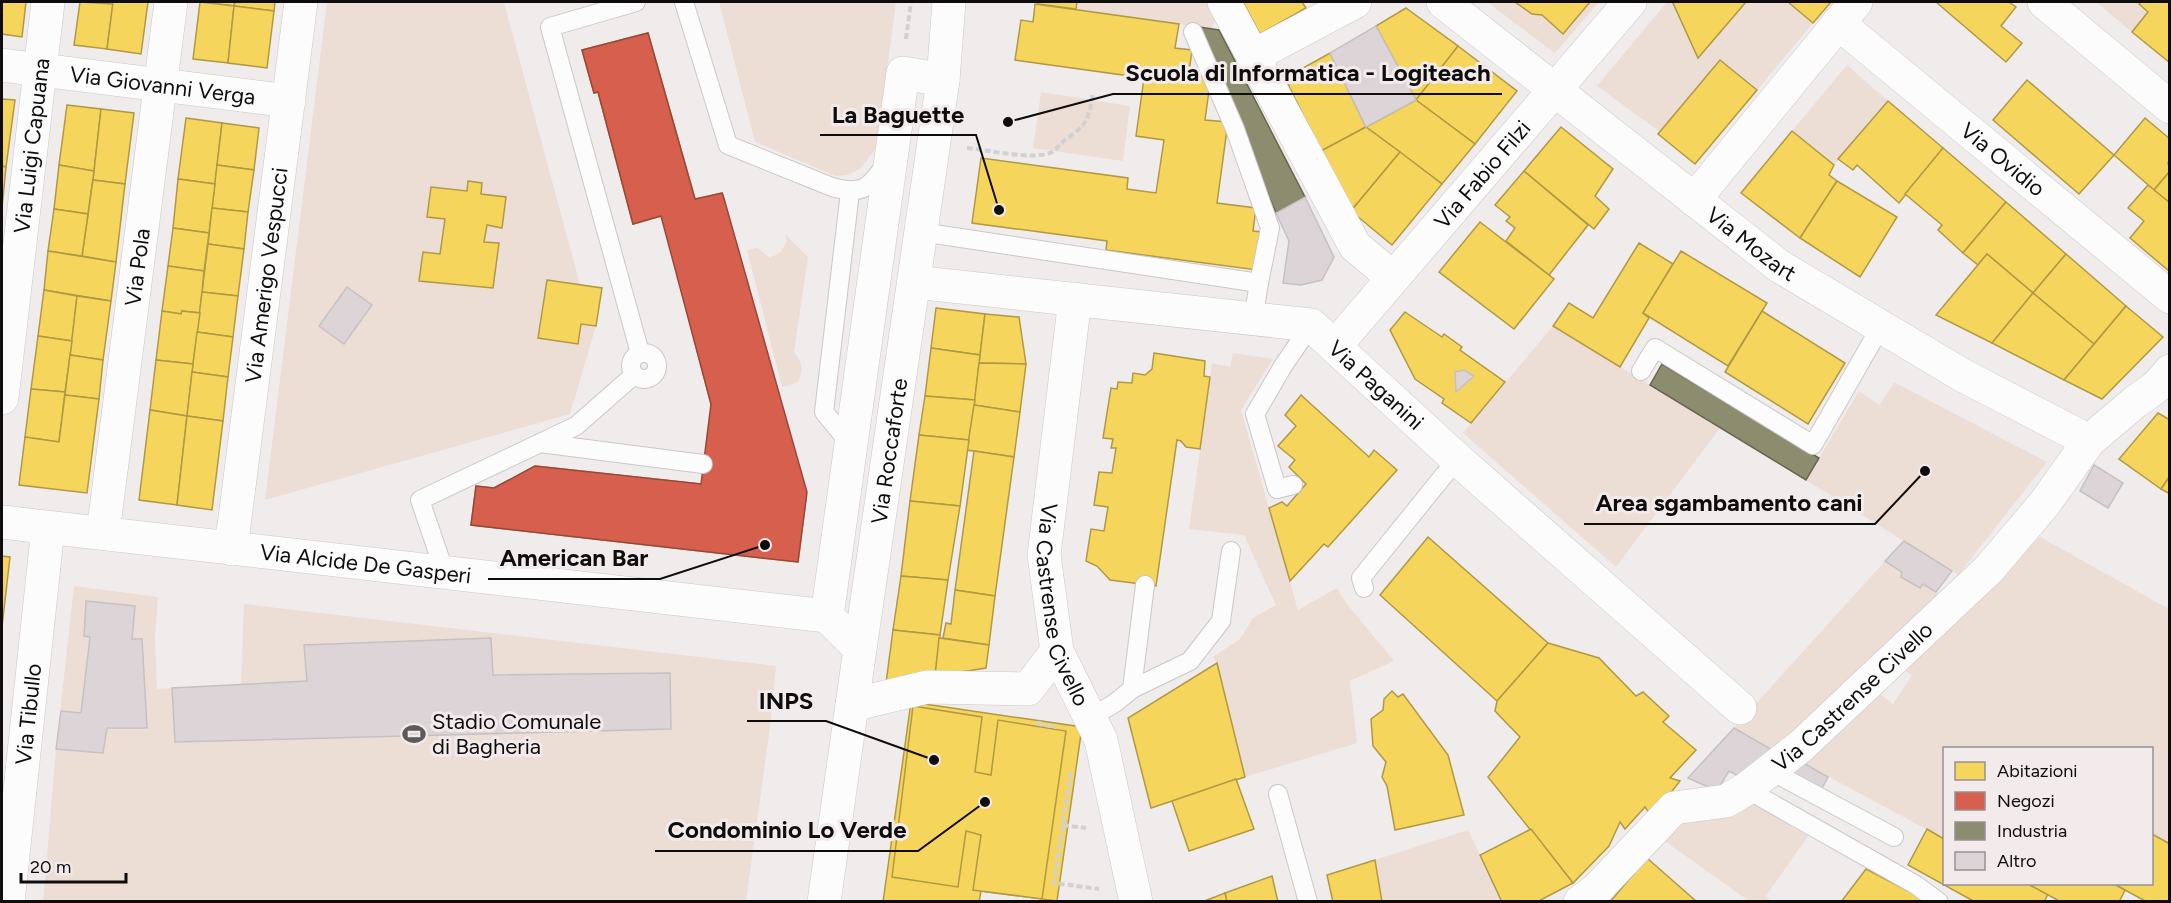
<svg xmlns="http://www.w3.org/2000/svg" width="2171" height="903" font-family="Figtree,sans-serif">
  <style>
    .green { fill: #ecded5 }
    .homes { fill: #f6d55c; stroke: #b09944; stroke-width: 1.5 }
    .shops { fill: #d6604d; stroke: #9a473a; stroke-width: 1.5 }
    .industry { fill: #8c8c6e; stroke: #666651; stroke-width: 1.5 }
    .building { fill: #ddd4d7; stroke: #c5c1c2; stroke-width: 1.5 }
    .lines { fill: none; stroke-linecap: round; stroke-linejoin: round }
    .lane-casing { stroke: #cac7c7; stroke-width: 20 }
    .street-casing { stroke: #cac7c7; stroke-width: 34 }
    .secondary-casing { stroke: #cac7c7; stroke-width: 34 }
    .path { stroke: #d1d1d1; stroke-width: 4; stroke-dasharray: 6 3; stroke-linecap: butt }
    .lane { stroke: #fdfcfc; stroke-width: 18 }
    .street { stroke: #fdfcfc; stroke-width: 33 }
    .secondary { stroke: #fdfcfc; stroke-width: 33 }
    .labels { text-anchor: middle; stroke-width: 6; stroke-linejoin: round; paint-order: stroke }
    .street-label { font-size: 22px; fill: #0e0c0c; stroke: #f2eaeb }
    .poi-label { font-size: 22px; fill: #0e0c0c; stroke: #f2eaeb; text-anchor: start }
    .leader { fill: none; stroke: #0e0c0c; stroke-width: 2 }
    .callout-dot { fill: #0e0c0c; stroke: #f2eaeb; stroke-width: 2 }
    .callout-label { font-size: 24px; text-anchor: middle; font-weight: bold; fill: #0e0c0c; stroke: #f2eaeb; stroke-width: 6; stroke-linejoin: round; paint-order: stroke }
  </style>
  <rect width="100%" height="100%" fill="#f0ecec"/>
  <!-- green -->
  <g class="green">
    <path d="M327,2H504L580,285L547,280L538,338L577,344L581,324L596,326L570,414L265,500Z"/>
    <path d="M719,2H896L877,147L860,169L847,175L836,176L755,142Z"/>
    <path d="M1077,2H1209L1216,16L1212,29L1076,9Z"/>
    <path d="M1487,2H1515L1532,14L1542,15L1563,34L1590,2H1599L1555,53Z"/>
    <path d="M1667,2H1675L1673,4L1698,58L1746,2H1788L1813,23L1757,90L1720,60L1660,132L1597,86Z"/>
    <path d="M2096,2H2141L2139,4L2148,12L2132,32Z"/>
    <path d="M1847,65L1888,101L1834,165L1792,131Z"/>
    <path d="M1041,92L1130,106L1123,161L1033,148Z"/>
    <path d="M785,234L808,257L794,352C803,363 804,370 797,383L782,387L747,250L758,248L770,258L781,252L787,241Z"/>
    <path d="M1553,326L1720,428L1616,567L1463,433Z"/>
    <path d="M1233,353L1273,359L1241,410L1298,610L1337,588L1346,603L1394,661L1350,681L1357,743L1245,777L1217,663L1213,657L1240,639L1253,618L1276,605L1244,535L1189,529L1212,363L1230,367Z"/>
    <path d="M1894,382L2047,462L1958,575L1806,480L1859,391L1880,405Z"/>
    <path d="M2040,537L2169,609V901H2147L2114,884H2152V748H1944V839L1800,761L1874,689L1893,704L1912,675L1896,666L1968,605Z"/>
    <path d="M1885,561L1902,572L1901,577L1920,588L1923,584L1944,597L1774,751L1734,728Z"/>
    <path d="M74,586L158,597L155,637L157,689L241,684L244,604L776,666L771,720L746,901L43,902L56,749Z"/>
    <path d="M1752,803L1808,836L1766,896L1772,902L1749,901L1659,837L1668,827Z"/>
    <path d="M1468,830L1502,901H1382L1375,860Z"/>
  </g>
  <!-- homes -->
  <g class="homes">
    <path d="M2,2H26L22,37L2,34Z"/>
    <path d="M80,2L113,4L107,49L74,45Z"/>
    <path d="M113,2H148L141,54L107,49Z"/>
    <path d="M200,2H235L234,6Z"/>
    <path d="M200,2L234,6L228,63L193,59Z"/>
    <path d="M235,2H275L274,11L234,6Z"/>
    <path d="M1038,2H1077L1076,9L1038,4Z"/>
    <path d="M1243,2H1302L1306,8L1260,34Z"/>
    <path d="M1515,2H1590L1563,34L1542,15L1532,14Z"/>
    <path d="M1675,2H1746L1698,58L1673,3Z"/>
    <path d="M1788,2H1831L1813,23Z"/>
    <path d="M1936,2H2009L2016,7L2001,26L2022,43L2006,62Z"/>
    <path d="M2141,2H2170V63L2132,32L2148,12L2139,4Z"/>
    <path d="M1035,4L1179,24L1175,48L1192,50L1189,73L1211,76L1205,120L1228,122L1217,203L1256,208L1253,231L1262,232L1257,270L1106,250L1107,241L972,223L981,158L1128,178L1127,189L1156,193L1164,140L1136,136L1144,78L1015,60L1021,20L1033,22Z"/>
    <path d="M234,6L274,11L267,68L228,63Z"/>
    <path d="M1406,8L1458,46L1416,100L1376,26Z"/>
    <path d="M648,33L695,199L660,208L661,216L633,224L598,92L594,93L582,50Z"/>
    <path d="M1458,46L1517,91L1475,144L1416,100Z"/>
    <path d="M1330,53L1366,127L1321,151L1285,78Z"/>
    <path d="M1720,60L1757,90L1695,164L1658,134Z"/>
    <path d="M2027,80L2114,155L2079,194L1993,120Z"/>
    <path d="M2,99L15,100L6,167L2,166Z"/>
    <path d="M1416,100L1475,144L1442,184L1366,127Z"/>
    <path d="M1888,101L1943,148L1899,203L1857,165L1853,170L1838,159Z"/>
    <path d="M67,105L101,109L94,171L59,165Z"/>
    <path d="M101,109L134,113L125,184L93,180Z"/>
    <path d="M186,118L222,123L215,184L178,179Z"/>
    <path d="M2145,118L2170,139V160L2168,163L2170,171L2154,190L2114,155Z"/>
    <path d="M222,123L259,128L254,170L217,165Z"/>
    <path d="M1366,127L1400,152L1351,211L1321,151Z"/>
    <path d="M1561,127L1613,169L1595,196L1609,209L1594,229L1524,171Z"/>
    <path d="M1792,131L1834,165L1829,175L1837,181L1800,238L1741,193Z"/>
    <path d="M1943,148L2006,202L1963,253L1938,230L1942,225L1905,194Z"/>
    <path d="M1400,152L1442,184L1392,245L1351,211Z"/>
    <path d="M59,165L94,171L88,214L54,209Z"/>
    <path d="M217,165L254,170L248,212L212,208Z"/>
    <path d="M2,166L6,167L2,208Z"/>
    <path d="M1524,171L1588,225L1549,275L1506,241L1515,228L1506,221L1510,217L1495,205Z"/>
    <path d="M2170,171V203L2154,190Z"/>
    <path d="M178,179L215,184L209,233L173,228Z"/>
    <path d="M93,180L125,184L116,262L82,256Z"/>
    <path d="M468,181L482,183L481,194L506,197L502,228L487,225L484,242L499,243L493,288L419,281L423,252L440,254L445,219L427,217L431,187L467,191Z"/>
    <path d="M1837,181L1897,217L1860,277L1800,238Z"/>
    <path d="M2148,185L2170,203V272L2130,238L2144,221L2128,208Z"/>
    <path d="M722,193L780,398L749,406L748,400L729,406L728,400L711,404L660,208Z"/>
    <path d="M2006,202L2066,254L2033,293L1987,254L1978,265L1963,253Z"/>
    <path d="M212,208L248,212L244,249L208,244Z"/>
    <path d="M54,209L88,214L82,256L48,251Z"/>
    <path d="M1480,222L1554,279L1514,329L1439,272Z"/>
    <path d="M173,228L209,233L204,271L168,266Z"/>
    <path d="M1639,243L1673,264L1643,313L1649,318L1620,367L1553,326L1569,303L1593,318Z"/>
    <path d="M208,244L244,249L238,296L202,292Z"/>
    <path d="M48,251L116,262L111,301L44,290Z"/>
    <path d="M1681,251L1767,303L1728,366L1643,313Z"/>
    <path d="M1987,254L2033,293L1992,343L1936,315Z"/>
    <path d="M2066,254L2126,306L2094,344L2033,293Z"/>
    <path d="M168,266L204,271L200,313L182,311L181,314L162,311Z"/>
    <path d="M547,280L602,288L596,326L581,324L578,344L538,338Z"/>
    <path d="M44,290L77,296L72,341L38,336Z"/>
    <path d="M202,292L238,296L233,337L197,332Z"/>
    <path d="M2033,293L2094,344L2064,380L1992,343Z"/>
    <path d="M77,296L111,301L103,360L70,355Z"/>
    <path d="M2126,306L2163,337L2102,399L2064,380Z"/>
    <path d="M936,308L985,314L980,355L931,348Z"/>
    <path d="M162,311L181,314L182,311L200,313L193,364L156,360Z"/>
    <path d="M1762,311L1845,363L1808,424L1725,372Z"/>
    <path d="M1405,312L1442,337L1444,334L1462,347L1460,350L1505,382L1471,423L1442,403L1444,399L1415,379L1390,330Z"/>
    <path d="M985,314L1019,317L1026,364L979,363Z"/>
    <path d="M197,332L233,337L228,377L192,372Z"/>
    <path d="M38,336L72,341L65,392L31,389Z"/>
    <path d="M931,348L980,355L975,400L925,396Z"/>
    <path d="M1154,353L1205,361L1204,376L1210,377L1200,449L1186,447L1181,441L1177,440L1156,586L1110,580L1097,566L1086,561L1091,529L1104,531L1108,507L1094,505L1099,472L1112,473L1116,448H1111L1113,439L1103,438L1111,388L1117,389L1118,382L1132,383L1133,373L1145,375L1152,369Z"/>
    <path d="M70,355L103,360L99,399L65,395Z"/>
    <path d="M156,360L193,364L187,416L150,410Z"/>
    <path d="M979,363L1026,364L1020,412L974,405Z"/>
    <path d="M192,372L228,377L223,421L187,416Z"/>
    <path d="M31,389L65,392L59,442L25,437Z"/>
    <path d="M65,395L99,399L87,493L19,485L25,437L59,442Z"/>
    <path d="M1301,395L1369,457L1374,450L1397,470L1328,547L1324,544L1290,581L1269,508L1282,502L1287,506L1306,484L1289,467L1295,460L1278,446L1296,426L1285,415Z"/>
    <path d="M925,396L975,400L969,440L919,435Z"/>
    <path d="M974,405L1020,412L1014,457L967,450Z"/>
    <path d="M150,410L187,416L177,505L139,500Z"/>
    <path d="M2158,413L2170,420V476L2161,489L2119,459Z"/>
    <path d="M187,416L223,421L212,510L177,505Z"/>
    <path d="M919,435L969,440L960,506L910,501Z"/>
    <path d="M974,451L1014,457L995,596L955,590Z"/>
    <path d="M535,466L701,484L806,499L798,562L471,525L476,486L494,488Z"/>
    <path d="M2170,476V494L2161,489Z"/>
    <path d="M910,501L960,506L948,580L901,576Z"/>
    <path d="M1428,537L1548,643L1497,701L1380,595Z"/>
    <path d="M2,556L10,557L2,627Z"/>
    <path d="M901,576L948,580L940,635L893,630Z"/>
    <path d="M955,590L995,596L989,645L943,638L946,623L951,624Z"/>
    <path d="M893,630L940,635L935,676L886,683Z"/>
    <path d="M939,638L989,645L986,668L935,676Z"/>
    <path d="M1548,643L1599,658L1636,696L1643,692L1669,716L1663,722L1696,750L1670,778L1680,781L1652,817L1645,807L1625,829L1620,822L1609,846L1573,883L1488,777L1520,737L1495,711L1497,701Z"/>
    <path d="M1217,663L1245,777L1151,808L1128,718Z"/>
    <path d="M1392,691L1398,697L1403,694L1448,755L1464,815L1395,830L1387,786L1382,777L1386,762L1373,746L1371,719L1383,710L1384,699Z"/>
    <path d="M911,702L1082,727L1057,901L981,891L979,902H883Z"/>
    <path d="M913,706L982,717L975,772L991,775L998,720L1066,731L1042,899L973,890L981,835L966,831L958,887L892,877Z"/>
    <path d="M1236,779L1254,829L1189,851L1172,801Z"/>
    <path d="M1531,829L1573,883L1537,902H1502L1480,855Z"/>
    <path d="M1927,829L1944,839V884H2028L2048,894L2044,902H1975L1908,865Z"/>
    <path d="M2152,834L2170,844V902H2147L2114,884H2152Z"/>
    <path d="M1647,858L1697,902H1610Z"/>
    <path d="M1375,860L1382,902H1333L1327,875Z"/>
    <path d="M1866,869L1922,898L1923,902H1841Z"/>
    <path d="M1272,876L1278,902H1227L1225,893Z"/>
    <path d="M2028,884H2114L2125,890L2119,902H2061Z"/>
    <path d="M1225,893L1227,902H1202Z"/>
  </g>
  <!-- shops -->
  <path class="shops" d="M648,33L695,199L722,193L723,195L807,492L798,562L471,525L476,486L494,488L535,466L701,484L711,404L661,216L633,224L598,92L594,93L582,50Z"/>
  <!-- industry -->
  <g class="industry">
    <path d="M1199,27L1219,30L1305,197L1276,213Z"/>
    <path d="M1662,364L1819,458L1806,480L1650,385Z"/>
  </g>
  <!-- building -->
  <g class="building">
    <path d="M1376,26L1416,100L1366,127L1330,53Z"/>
    <path d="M1305,197L1334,257L1322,280L1301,285L1283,283L1289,241L1276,213Z"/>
    <path d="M347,287L372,305L344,344L319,326Z"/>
    <path d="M1464,370L1474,376L1456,392L1455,372Z"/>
    <path d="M2094,465L2123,483L2108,508L2080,491Z"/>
    <path d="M1904,541L1952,571L1936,592L1923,584L1920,588L1901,577L1902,572L1885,561Z"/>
    <path d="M86,601L135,606L132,639H142L147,728H107L103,753L56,749L61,711L81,713L90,637L84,636Z"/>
    <path d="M491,638L493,675L670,673L671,729L175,742L172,688L307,681L304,645Z"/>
    <path d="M1734,728L1774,751L1740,777L1729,771L1717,791L1688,778Z"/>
    <path d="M1800,761L1828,777L1821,790L1788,772Z"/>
  </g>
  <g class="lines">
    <!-- lane casing -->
    <g class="lane-casing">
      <g id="lane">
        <path d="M636,2L550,27L640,353"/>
        <path d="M684,2L728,145L832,187C861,195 870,189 885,164"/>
        <path d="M1193,32L1235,129L1270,228L1259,283"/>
        <path d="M850,192L824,412L851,445"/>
        <path d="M921,232L1259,283L1253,319"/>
        <circle cx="644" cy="366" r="13"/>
        <path d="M1641,371L1655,348L1813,445L1881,326"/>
        <path d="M540,443L703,464"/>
        <path d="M1293,485L1277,489L1255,414L1283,366L1311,325"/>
        <path d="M445,573L420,500L576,426L634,375"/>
        <path d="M1364,588L1361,578L1457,459"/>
        <path d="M1132,689L1190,661L1221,621L1231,551"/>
        <path d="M1090,718L1115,703L1132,689L1145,585"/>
        <path d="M1771,771L1894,837"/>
        <path d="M1746,789L1916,885L1939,902"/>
        <path d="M1278,794L1308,902"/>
      </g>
    </g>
    <!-- street casing -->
    <g class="street-casing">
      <g id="street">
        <path d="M1224,2L1355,246L1393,278"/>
        <path id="s1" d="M1443,2L1779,266L1962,375L2089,441"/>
        <path d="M2044,2L2170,107"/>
        <path id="s2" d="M1838,23L2170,297"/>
        <path d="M1253,56L1355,2"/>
        <path id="s3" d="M2,65L289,101"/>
        <path d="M1694,200L1856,2"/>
        <path id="s4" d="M914,282L1311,325L1457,459L1740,708"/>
        <path id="s5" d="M1075,299L1044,555L1057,651L1101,740L1136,902"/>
        <path id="s6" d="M1335,346L1630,2"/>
        <path id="s7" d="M2,398L48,2"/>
        <path id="s8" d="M103,533L171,2"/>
        <path id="s9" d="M231,549L301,2"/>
        <path d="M827,616L903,73L943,80"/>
        <path id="s10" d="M860,649L943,80L949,2"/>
        <path d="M852,705L927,687L1028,689L1057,651"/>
        <path id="s11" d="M8,902L48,528"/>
        <path id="s12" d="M1580,902L1596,890L1674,808L1726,801L1746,789L1801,746L1989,569L2045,503L2089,441L2135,402L2156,387L2170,371"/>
      </g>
    </g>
    <!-- secondary casing -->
    <g class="secondary-casing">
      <g id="secondary">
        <path id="s13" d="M2,522L827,616L860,649L824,902"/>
      </g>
    </g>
    <!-- path -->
    <g class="path">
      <path d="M906,39L911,2"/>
      <path d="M967,148C989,150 1033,161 1052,152C1057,149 1061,143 1066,139C1088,125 1089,117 1093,93"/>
      <path d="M1039,721V724L1056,727"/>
      <path d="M1071,772L1054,883L1099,889"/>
      <path d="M1063,825L1086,828"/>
    </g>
    <!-- lane -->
    <use href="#lane" class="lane"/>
    <!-- street -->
    <use href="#street" class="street"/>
    <!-- secondary -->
    <use href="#secondary" class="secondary"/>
  </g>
  <!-- icons -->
  <defs>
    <g id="stadium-bare" transform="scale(1.8)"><path d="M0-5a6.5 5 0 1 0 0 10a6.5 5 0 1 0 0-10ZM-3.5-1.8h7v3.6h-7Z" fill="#5d5a5a" stroke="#f2eaeb" stroke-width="2.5" paint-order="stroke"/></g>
  </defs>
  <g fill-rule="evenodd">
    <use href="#stadium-bare" x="414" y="734"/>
  </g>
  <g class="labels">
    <!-- street labels -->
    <g class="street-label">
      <text dy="8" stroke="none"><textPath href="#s3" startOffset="162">Via Giovanni Verga</textPath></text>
      <text dy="8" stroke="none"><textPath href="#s7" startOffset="254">Via Luigi Capuana</textPath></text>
      <text dy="8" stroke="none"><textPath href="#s2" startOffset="214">Via Ovidio</textPath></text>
      <text dy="8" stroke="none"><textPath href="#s6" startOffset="226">Via Fabio Filzi</textPath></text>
      <text dy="8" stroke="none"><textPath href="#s1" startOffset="392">Via Mozart</textPath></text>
      <text dy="8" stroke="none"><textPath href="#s8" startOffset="268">Via Pola</textPath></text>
      <text dy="8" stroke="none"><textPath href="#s9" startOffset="276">Via Amerigo Vespucci</textPath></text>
      <text dy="8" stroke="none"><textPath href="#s4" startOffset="488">Via Paganini</textPath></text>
      <text dy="8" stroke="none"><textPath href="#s10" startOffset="200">Via Roccaforte</textPath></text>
      <text dy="8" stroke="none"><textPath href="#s13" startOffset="366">Via Alcide De Gasperi</textPath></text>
      <text dy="8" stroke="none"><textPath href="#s5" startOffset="310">Via Castrense Civello</textPath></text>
      <text dy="8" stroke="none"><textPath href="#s12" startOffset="350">Via Castrense Civello</textPath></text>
      <text dy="8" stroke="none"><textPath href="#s11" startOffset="189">Via Tibullo</textPath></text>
    </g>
    <!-- poi labels -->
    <g class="poi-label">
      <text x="432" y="729">Stadio Comunale<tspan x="432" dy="25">di Bagheria</tspan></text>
    </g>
  </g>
  <!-- callouts -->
  <path class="leader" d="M1008 122L1113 94H1502M999 210L976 135H820M1925 471L1875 524H1584M765 545L660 579H488M934 760L826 721H747M985 802L918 851H655"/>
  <g class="callout-dot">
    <circle cx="1008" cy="122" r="6"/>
    <circle cx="999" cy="210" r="6"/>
    <circle cx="1925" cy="471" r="6"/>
    <circle cx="765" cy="545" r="6"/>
    <circle cx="934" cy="760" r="6"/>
    <circle cx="985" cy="802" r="6"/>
  </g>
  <g class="callout-label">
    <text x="1308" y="81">Scuola di Informatica - Logiteach</text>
    <text x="898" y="123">La Baguette</text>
    <text x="1729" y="511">Area sgambamento cani</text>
    <text x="574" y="566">American Bar</text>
    <text x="786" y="709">INPS</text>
    <text x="787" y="838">Condominio Lo Verde</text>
  </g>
  <!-- border -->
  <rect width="2171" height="903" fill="none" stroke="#0e0c0c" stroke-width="6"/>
  <!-- legend -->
  <rect x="1943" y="747" width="210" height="138" fill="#f2eaeb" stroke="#979192" stroke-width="1.5"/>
  <rect x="1955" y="762" width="30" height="18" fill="#f6d55c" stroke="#979192" stroke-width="1.5"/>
  <text x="1997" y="777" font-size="18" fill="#0e0c0c">Abitazioni</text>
  <rect x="1955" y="792" width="30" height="18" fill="#d6604d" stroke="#979192" stroke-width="1.5"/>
  <text x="1997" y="807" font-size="18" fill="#0e0c0c">Negozi</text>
  <rect x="1955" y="822" width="30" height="18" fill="#8c8c6e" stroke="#979192" stroke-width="1.5"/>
  <text x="1997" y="837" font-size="18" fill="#0e0c0c">Industria</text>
  <rect x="1955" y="852" width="30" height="18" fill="#ddd4d7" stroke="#979192" stroke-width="1.5"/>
  <text x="1997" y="867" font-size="18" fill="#0e0c0c">Altro</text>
  <!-- scale -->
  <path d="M21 873v9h105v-9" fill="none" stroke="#0e0c0c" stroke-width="3"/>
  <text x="30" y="873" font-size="18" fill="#0e0c0c" stroke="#f2eaeb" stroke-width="4.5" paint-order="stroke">20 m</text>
</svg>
